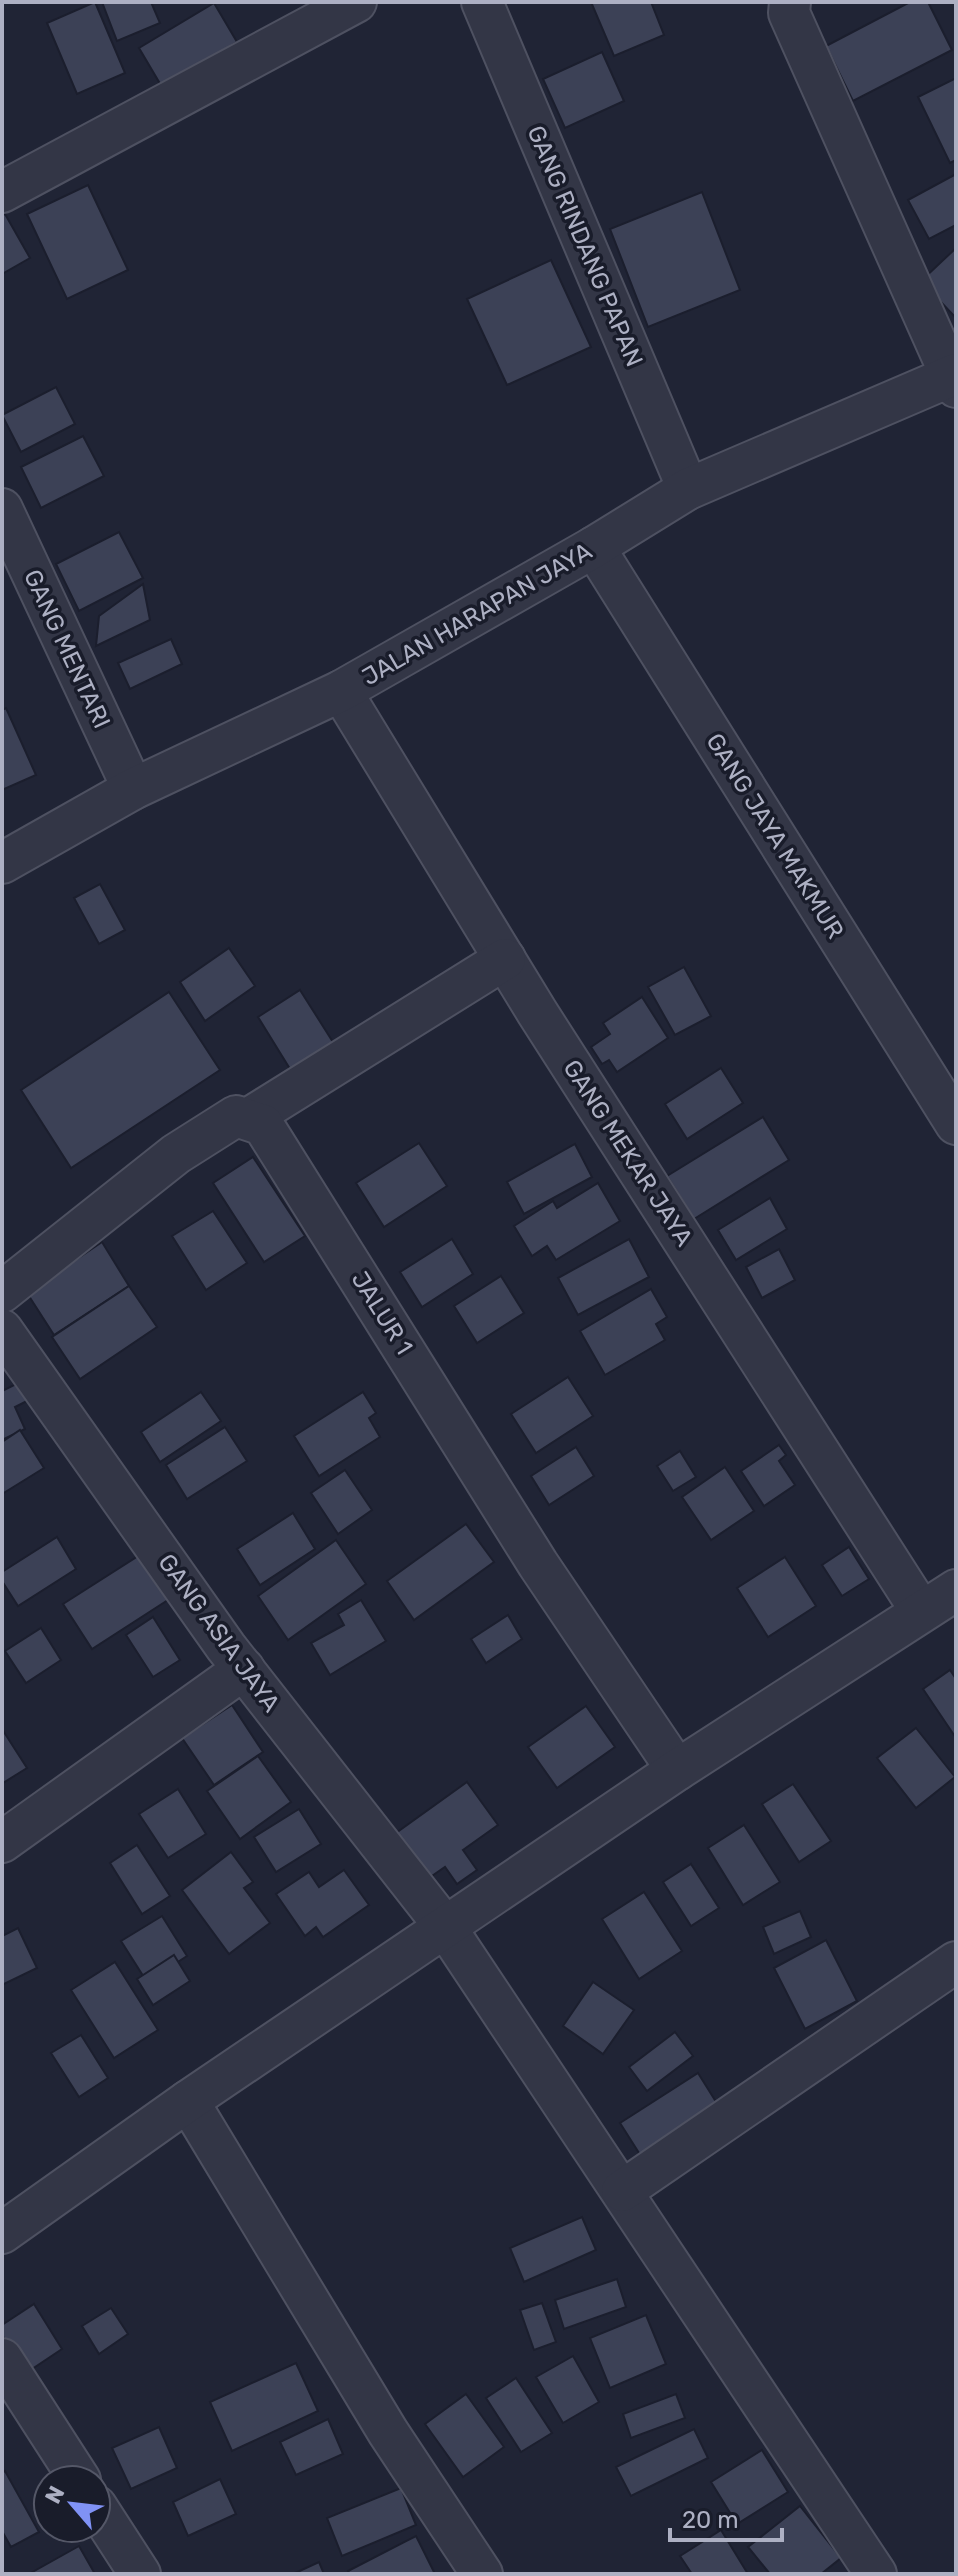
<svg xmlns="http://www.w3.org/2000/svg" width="958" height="2576" font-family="Rubik,sans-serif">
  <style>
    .building { fill: #3c4156; stroke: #1b1e2d; stroke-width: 2 }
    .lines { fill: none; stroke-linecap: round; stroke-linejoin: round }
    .minor-casing { stroke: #4e5161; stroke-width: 44 }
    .minor { stroke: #333646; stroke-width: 40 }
    .labels { text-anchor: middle; stroke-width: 7; stroke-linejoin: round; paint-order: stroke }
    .street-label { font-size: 24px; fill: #adb0c3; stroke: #191c2a }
  </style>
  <rect width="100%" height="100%" fill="#202435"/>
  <!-- building -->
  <g class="building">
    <path d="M95,2L125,73L77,94L47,23Z"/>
    <path d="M102,2H151L160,23L117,41Z"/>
    <path d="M591,2H651L664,35L614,56Z"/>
    <path d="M910,2H928L952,50L853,101L826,46Z"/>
    <path d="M214,3L237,42L162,87L139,48Z"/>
    <path d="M602,52L624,101L565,128L543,79Z"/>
    <path d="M956,78V160L950,163L918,97Z"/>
    <path d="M956,174V225L929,239L908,200Z"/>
    <path d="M88,185L128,270L67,299L27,214Z"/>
    <path d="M702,192L740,290L648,327L610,229Z"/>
    <path d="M5,214L30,258L2,274V215Z"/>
    <path d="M956,248V318L921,281Z"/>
    <path d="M551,260L591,347L507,385L467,299Z"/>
    <path d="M56,387L75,424L21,452L2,415Z"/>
    <path d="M83,436L104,476L41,508L21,467Z"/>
    <path d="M119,532L143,578L79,611L56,564Z"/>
    <path d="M143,584L150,620L96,646L99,616Z"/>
    <path d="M171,639L182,664L130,689L118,663Z"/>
    <path d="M6,708L36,775L2,790V710Z"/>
    <path d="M100,884L125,930L99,944L74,898Z"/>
    <path d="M229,948L255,986L205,1021L180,982Z"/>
    <path d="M684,967L711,1016L675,1035L648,987Z"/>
    <path d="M300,990L338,1050L295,1077L258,1017Z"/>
    <path d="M169,992L220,1070L71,1168L21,1090Z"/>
    <path d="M642,997L668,1038L617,1072L609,1060L602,1064L591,1047L610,1034L603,1023Z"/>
    <path d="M721,1068L743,1103L687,1139L665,1104Z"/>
    <path d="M763,1117L789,1160L694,1219L667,1176Z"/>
    <path d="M419,1143L447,1186L384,1227L356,1183Z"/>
    <path d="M575,1144L592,1177L524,1214L507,1182Z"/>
    <path d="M253,1157L305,1236L264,1262L213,1183Z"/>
    <path d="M598,1183L620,1221L556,1260L547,1246L532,1256L514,1226L553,1201L557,1208Z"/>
    <path d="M770,1198L787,1229L736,1260L718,1230Z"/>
    <path d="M213,1211L247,1263L206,1290L172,1236Z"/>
    <path d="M452,1239L473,1274L422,1307L400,1272Z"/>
    <path d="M629,1239L649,1277L578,1315L558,1278Z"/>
    <path d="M102,1242L129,1286L54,1335L27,1293Z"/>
    <path d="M779,1249L795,1280L762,1298L746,1267Z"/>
    <path d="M501,1276L524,1313L477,1343L454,1306Z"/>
    <path d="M129,1286L157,1327L80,1379L52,1337Z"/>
    <path d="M651,1289L667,1317L656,1324L665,1340L605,1375L580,1331Z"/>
    <path d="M568,1377L593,1416L536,1453L511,1414Z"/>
    <path d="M24,1380L33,1398L15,1407L25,1429L2,1440V1391Z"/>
    <path d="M201,1392L221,1421L160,1462L141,1432Z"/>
    <path d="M363,1392L376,1413L369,1418L380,1437L319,1476L294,1436Z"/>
    <path d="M225,1427L247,1461L187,1499L166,1465Z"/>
    <path d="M20,1430L44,1468L2,1494V1442Z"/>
    <path d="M779,1445L786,1455L779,1461L795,1485L764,1506L741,1471Z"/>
    <path d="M576,1447L594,1476L549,1505L531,1476Z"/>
    <path d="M680,1451L696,1477L673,1491L657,1466Z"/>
    <path d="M725,1467L754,1511L711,1540L682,1497Z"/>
    <path d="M345,1470L372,1510L338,1534L311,1493Z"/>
    <path d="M293,1513L315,1549L260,1585L237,1549Z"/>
    <path d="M466,1524L494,1562L414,1620L387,1581Z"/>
    <path d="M57,1537L76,1569L18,1606L2,1581V1572Z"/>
    <path d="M336,1540L366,1584L288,1640L258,1596Z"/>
    <path d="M849,1547L869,1579L842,1596L822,1565Z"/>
    <path d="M143,1553L171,1598L92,1649L63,1604Z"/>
    <path d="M785,1557L816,1606L768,1637L737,1588Z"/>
    <path d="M361,1600L386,1641L330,1675L311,1643L344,1625L338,1614Z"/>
    <path d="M508,1615L522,1639L486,1663L471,1639Z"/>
    <path d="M153,1617L180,1660L153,1677L126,1635Z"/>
    <path d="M41,1628L61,1660L26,1683L5,1651Z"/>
    <path d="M950,1670L956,1679V1738L923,1689Z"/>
    <path d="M232,1705L263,1752L214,1785L182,1738Z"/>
    <path d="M586,1706L615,1747L557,1788L528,1747Z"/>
    <path d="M916,1728L955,1777L916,1808L877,1758Z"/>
    <path d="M2,1729L27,1768L3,1783L2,1781Z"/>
    <path d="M258,1756L291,1802L240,1839L207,1791Z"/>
    <path d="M467,1782L498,1825L463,1850L477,1870L457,1884L445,1867L429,1878L396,1833Z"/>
    <path d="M793,1784L831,1841L799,1862L762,1804Z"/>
    <path d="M178,1789L206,1834L168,1858L139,1814Z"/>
    <path d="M299,1809L321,1844L276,1872L254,1837Z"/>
    <path d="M744,1825L780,1882L743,1905L708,1848Z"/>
    <path d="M137,1845L170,1896L142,1914L110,1863Z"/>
    <path d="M231,1852L253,1882L244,1888L270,1923L229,1954L182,1890Z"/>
    <path d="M691,1864L719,1908L691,1926L663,1882Z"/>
    <path d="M344,1870L369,1905L323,1937L316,1927L305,1936L276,1894L309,1872L319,1887Z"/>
    <path d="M644,1892L682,1951L639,1979L602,1919Z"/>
    <path d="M800,1911L811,1937L774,1954L763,1927Z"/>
    <path d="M162,1916L187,1956L147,1982L121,1941Z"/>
    <path d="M18,1928L37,1968L2,1985V1936Z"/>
    <path d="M826,1940L857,2001L805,2029L774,1968Z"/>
    <path d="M174,1955L190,1981L153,2005L137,1979Z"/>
    <path d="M115,1962L158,2030L114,2058L71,1990Z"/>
    <path d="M593,1982L634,2010L603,2054L563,2026Z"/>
    <path d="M675,2032L693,2056L647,2091L629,2067Z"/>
    <path d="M81,2035L108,2078L79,2097L51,2053Z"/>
    <path d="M698,2073L723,2113L646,2164L620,2123Z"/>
    <path d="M582,2217L596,2250L524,2282L510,2248Z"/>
    <path d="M617,2279L626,2307L564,2329L555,2300Z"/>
    <path d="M542,2303L556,2342L534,2350L520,2310Z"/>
    <path d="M34,2304L62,2349L26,2373L2,2335V2325Z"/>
    <path d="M111,2308L128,2334L99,2354L82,2326Z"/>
    <path d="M646,2315L666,2364L610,2388L590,2338Z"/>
    <path d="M573,2356L599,2402L563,2423L536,2377Z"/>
    <path d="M296,2363L318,2411L232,2451L210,2402Z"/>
    <path d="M516,2378L552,2433L521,2452L486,2398Z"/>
    <path d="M466,2394L504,2447L463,2477L425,2424Z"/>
    <path d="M676,2394L685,2418L631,2438L623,2414Z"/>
    <path d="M328,2419L343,2454L296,2475L280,2442Z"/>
    <path d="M159,2427L177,2468L131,2489L112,2448Z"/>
    <path d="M694,2429L708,2458L631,2496L616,2467Z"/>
    <path d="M762,2450L788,2492L737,2524L711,2482Z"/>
    <path d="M5,2471L39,2532L11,2547L2,2531V2473Z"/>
    <path d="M220,2479L236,2514L188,2536L173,2502Z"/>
    <path d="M401,2488L416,2525L342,2556L327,2518Z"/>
    <path d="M800,2506L841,2558L821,2574H770L748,2547Z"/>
    <path d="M721,2530L748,2574H692L680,2556Z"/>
    <path d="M416,2536L435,2574H350L348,2571Z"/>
    <path d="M79,2546L95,2574H29Z"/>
    <path d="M319,2562L324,2574H293Z"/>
  </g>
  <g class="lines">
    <!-- minor casing -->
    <g class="minor-casing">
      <g id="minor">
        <path d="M482,2L688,489"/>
        <path d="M790,2L789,13L956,387"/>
        <path d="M2,192L356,2"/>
        <path d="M2,509L133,789"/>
        <path d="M594,547L956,1124"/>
        <path d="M341,691L537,1012L921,1611"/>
        <path d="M2,863L133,789L341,691L594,547L688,489L956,374"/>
        <path d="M248,1119L505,959"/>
        <path d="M2,1292L176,1154L236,1116L263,1125L538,1564L677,1770"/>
        <path d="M2,1330L226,1647L446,1928L876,2574"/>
        <path d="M2,1842L244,1669"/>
        <path d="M188,2101L388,2432L482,2574"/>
        <path d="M622,2191L956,1962"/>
        <path d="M2,2233L188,2101L677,1770L956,1590"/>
        <path d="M2,2359L80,2480"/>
        <path d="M96,2506L140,2574"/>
      </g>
    </g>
    <!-- minor -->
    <use href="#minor" class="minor"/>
  </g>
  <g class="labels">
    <!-- street labels -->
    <g class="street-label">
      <text transform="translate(585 246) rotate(67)" y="8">GANG RINDANG PAPAN</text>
      <text transform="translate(477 614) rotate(-30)" y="8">JALAN HARAPAN JAYA</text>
      <text transform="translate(67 649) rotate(65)" y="8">GANG MENTARI</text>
      <text transform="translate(775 836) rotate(58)" y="8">GANG JAYA MAKMUR</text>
      <text transform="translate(628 1153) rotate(57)" y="8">GANG MEKAR JAYA</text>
      <text transform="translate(382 1313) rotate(58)" y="8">JALUR 1</text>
      <text transform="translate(219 1633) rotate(54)" y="8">GANG ASIA JAYA</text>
    </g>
  </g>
  <!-- border -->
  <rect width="958" height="2576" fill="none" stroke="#adb0c3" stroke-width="8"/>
  <!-- north arrow -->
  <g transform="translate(72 2504) rotate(298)"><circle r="38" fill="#191c2a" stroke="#545767" stroke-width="2"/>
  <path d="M0-6L14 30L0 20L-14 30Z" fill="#8092f5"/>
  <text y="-12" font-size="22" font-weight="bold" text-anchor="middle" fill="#adb0c3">N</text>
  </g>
  <!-- scale -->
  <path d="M670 2528v12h112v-12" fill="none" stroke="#adb0c3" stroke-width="4"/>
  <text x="682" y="2528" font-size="24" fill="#adb0c3" stroke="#191c2a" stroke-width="6" paint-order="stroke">20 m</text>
</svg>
